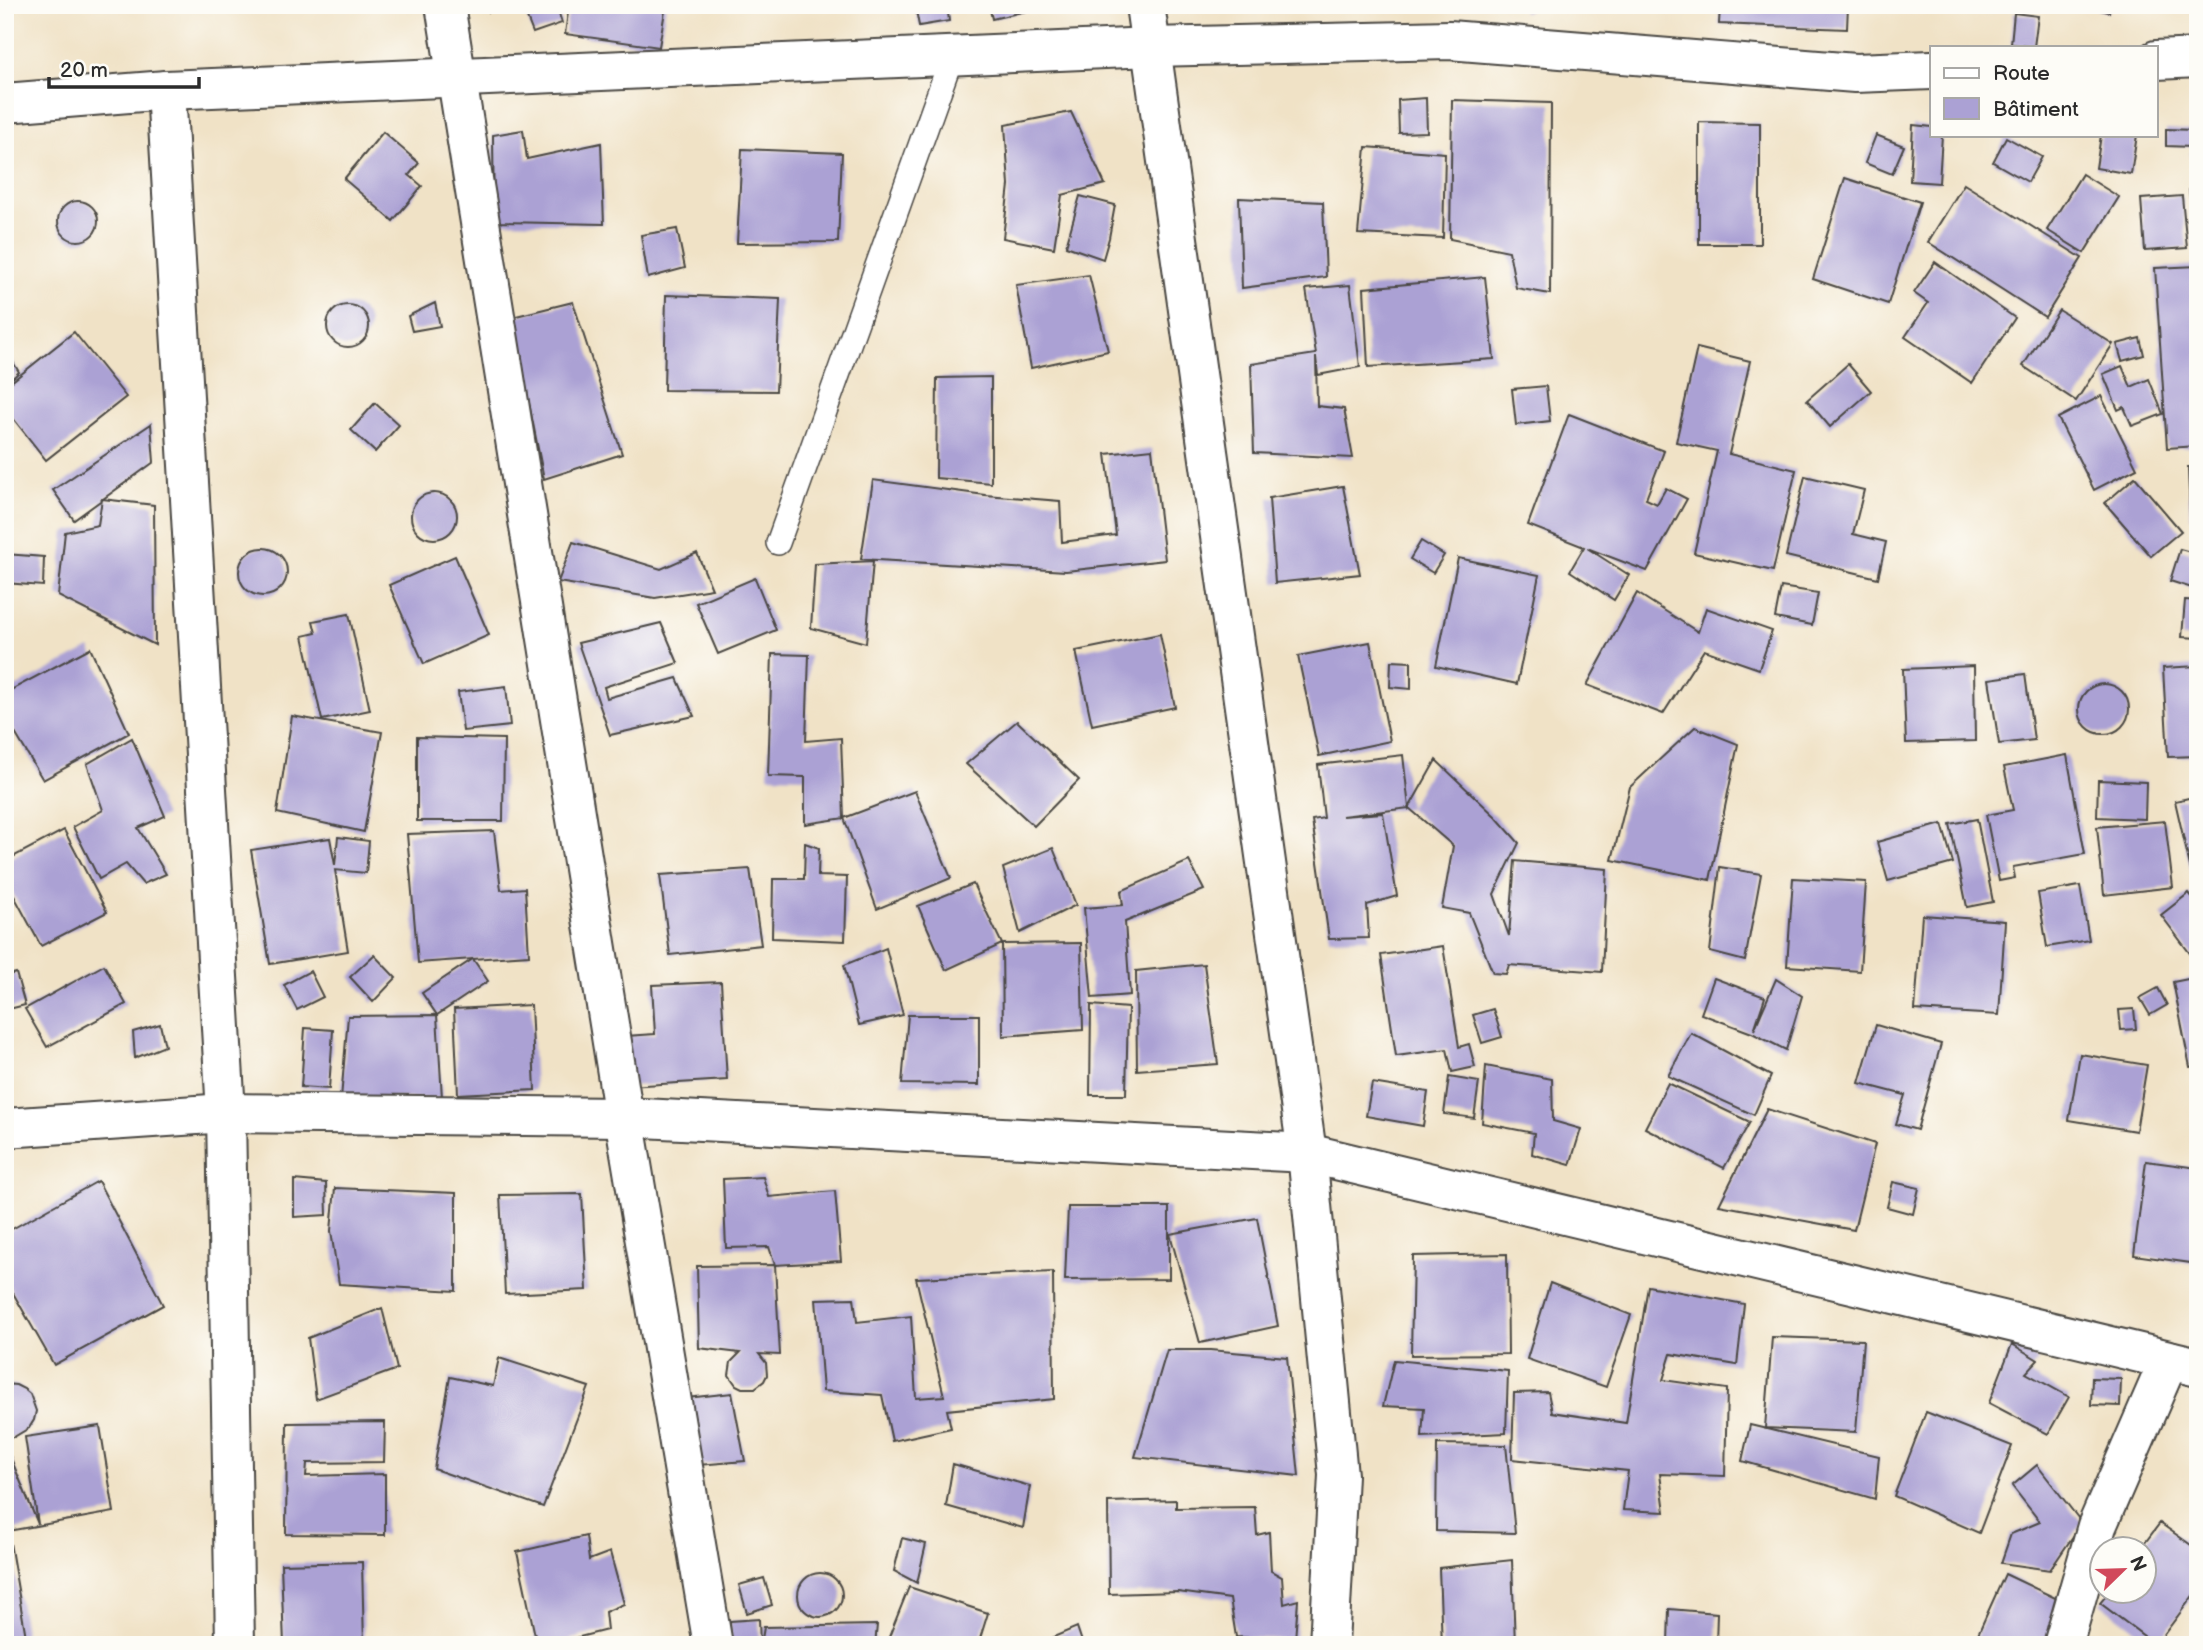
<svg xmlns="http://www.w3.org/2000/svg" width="2203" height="1650" font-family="'Balsamiq Sans',sans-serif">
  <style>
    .building { fill: #aba1d4 }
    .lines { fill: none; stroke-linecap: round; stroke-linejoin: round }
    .service-casing { stroke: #494642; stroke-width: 26 }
    .minor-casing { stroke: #494642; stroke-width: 42 }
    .service { stroke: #fff; stroke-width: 23 }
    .minor { stroke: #fff; stroke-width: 38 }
  </style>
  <rect width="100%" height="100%" fill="#fdfcf7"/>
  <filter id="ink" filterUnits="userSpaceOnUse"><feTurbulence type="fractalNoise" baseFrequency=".0143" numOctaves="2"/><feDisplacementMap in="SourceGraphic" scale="14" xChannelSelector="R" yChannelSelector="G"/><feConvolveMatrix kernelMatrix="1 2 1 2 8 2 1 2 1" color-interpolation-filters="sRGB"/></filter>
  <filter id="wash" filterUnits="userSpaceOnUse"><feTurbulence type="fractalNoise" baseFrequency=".00686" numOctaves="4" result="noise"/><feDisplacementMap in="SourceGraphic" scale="28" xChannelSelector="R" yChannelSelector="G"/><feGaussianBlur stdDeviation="1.57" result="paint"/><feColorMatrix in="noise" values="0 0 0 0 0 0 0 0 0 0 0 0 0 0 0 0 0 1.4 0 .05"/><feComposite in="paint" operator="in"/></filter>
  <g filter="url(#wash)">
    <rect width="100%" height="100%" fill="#f0e2c6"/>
    <g id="blocks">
      <!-- building -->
      <g class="building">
        <path d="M486,5H508V6L489,12Z"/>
        <path d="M522,5H556L562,23L533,33Z"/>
        <path d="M569,5H666L659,47L565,34Z"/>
        <path d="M915,5H947L949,21L919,26Z"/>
        <path d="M989,5H1048V6L992,19Z"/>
        <path d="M1520,5H1542L1524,13Z"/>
        <path d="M1720,5H1848L1847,29L1719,24Z"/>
        <path d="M2079,5H2110L2109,12Z"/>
        <path d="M2014,13L2038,16L2034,47L2011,44Z"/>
        <path d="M1426,98L1427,132L1399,133L1398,100Z"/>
        <path d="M1452,100L1551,103L1550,294L1516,288L1509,251L1450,239Z"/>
        <path d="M1071,112L1105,184L1062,195L1054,248L1003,238L1009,185L1005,125Z"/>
        <path d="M1699,122L1760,123V244H1699Z"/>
        <path d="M1913,125L1932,127V135H1942L1939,183L1910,181Z"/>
        <path d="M2166,129L2193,130L2192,147L2166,146Z"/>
        <path d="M523,130L527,159L601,143L604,224L494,222L493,135Z"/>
        <path d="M383,132L419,163L409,175L422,186L393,221L344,179Z"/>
        <path d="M1876,135L1904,146L1892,174L1865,163Z"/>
        <path d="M2101,135H2137L2131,174L2096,168Z"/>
        <path d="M2006,137L2042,157L2028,182L1993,162Z"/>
        <path d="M1366,147L1445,153L1443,238L1358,234Z"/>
        <path d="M742,149L842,153L838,242L737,243Z"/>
        <path d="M2190,152H2198V178L2193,179Z"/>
        <path d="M2082,174L2119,197L2084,253L2047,230Z"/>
        <path d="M1845,178L1920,202L1888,304L1813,279Z"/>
        <path d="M1964,184L2082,258L2045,317L1928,242Z"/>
        <path d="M2198,186V245H2194L2189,187Z"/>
        <path d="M1080,196L1115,205L1109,238L1103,259L1066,246Z"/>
        <path d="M2182,196L2187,248L2145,251L2141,199Z"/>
        <path d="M1239,198L1323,202L1326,277L1242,288Z"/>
        <circle cx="78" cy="221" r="20"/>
        <path d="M677,229L685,268L648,278L641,235Z"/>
        <path d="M1935,262L2015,318L1972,383L1905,337L1928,303L1914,293Z"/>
        <path d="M2198,266V446L2167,448L2155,268Z"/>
        <path d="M1089,275L1108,351L1031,368L1016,285Z"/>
        <path d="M1485,277L1494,359L1368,367L1364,288Z"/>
        <path d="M1350,285L1360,367L1318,375L1316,357L1317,406L1344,409L1353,458L1254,453L1251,364L1316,354L1306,289Z"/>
        <path d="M666,295L780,299L776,391L664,390Z"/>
        <path d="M573,302L622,454L544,479L512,317Z"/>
        <path d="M435,303L440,326L412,331L408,316Z"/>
        <circle cx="348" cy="326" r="21"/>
        <path d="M2059,310L2113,344L2076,401L2023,366Z"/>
        <path d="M74,332L126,397L46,460L5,408V387Z"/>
        <path d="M2140,338L2144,355L2122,361L2117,344Z"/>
        <path d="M1697,348L1750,361L1729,454L1796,470L1773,571L1694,553L1717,451L1676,442Z"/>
        <path d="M5,349L19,372L5,385Z"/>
        <path d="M1848,364L1871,391L1830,427L1807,400Z"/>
        <path d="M2122,366L2131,387L2149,379L2163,414L2132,426L2124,407L2118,410L2103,374Z"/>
        <path d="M991,377V483L936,478L937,378Z"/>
        <path d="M1546,386L1550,421L1516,425L1512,389Z"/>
        <path d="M2101,396L2137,468L2094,490L2058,418Z"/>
        <path d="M375,403L399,425L375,452L351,430Z"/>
        <path d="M1569,414L1664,451L1646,499L1657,504L1666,488L1687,499L1647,571L1587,548L1629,575L1614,600L1570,571L1584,547L1528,525Z"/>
        <path d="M151,424L154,462L74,520L53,490Z"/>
        <path d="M1152,449L1165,560L1066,571L861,559L873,480L985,495L1060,501L1062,542L1116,535L1106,454Z"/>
        <path d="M2188,467H2198V517H2190Z"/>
        <path d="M1805,476L1864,490L1853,534L1886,542L1878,578L1786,556Z"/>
        <path d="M2135,477L2181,531L2151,556L2105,503Z"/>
        <path d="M1343,486L1360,574L1275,583L1269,498Z"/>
        <circle cx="434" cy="516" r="23"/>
        <path d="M102,499L154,505L155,645L58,596L65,532L98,525Z"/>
        <path d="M1421,541L1444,555L1433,573L1410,559Z"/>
        <path d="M573,542L661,569L697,553L712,589L655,598L558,582Z"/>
        <circle cx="263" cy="572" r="24"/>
        <path d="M2180,549L2198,554V590L2170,581Z"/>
        <path d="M5,554L44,557L43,586L5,583Z"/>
        <path d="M455,556L489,635L424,664L389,585Z"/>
        <path d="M1458,558L1539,575L1517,684L1436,666Z"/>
        <path d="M873,561L866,643L811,628L815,564Z"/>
        <path d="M755,578L776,630L718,654L696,603Z"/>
        <path d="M1781,587L1818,593L1812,625L1775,618Z"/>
        <path d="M1637,593L1698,632L1706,608L1772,631L1759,669L1704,650L1663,714L1587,685Z"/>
        <path d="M2185,600L2198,601V638L2182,637Z"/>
        <path d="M349,614L370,710L322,720L303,636L316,633L313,621Z"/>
        <path d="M661,623L678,663L604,687L607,698L677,678L694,716L610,735L578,643Z"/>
        <path d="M1160,634L1175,707L1092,725L1076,651Z"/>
        <path d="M1370,642L1390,741L1319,756L1298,656Z"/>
        <path d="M90,648L129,733L43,780L5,716V693Z"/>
        <path d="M772,654L809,655L806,741L841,738L844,818L915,791L951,878L877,909L844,818L805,824V777L768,776Z"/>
        <path d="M1391,661L1411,662V689L1390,687Z"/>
        <path d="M1974,666L1975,741L1906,743L1903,669Z"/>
        <path d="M2198,666V756L2168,757L2163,668Z"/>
        <path d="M2025,674L2034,740L1999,744L1989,679Z"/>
        <circle cx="2104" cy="709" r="25"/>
        <path d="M506,686L510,726L463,731L458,692Z"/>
        <path d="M292,716L382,732L364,832L277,813Z"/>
        <path d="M1017,721L1079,780L1034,826L966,764Z"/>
        <path d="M1695,727L1738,744L1710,880L1612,860L1630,787Z"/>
        <path d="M417,737L504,739L503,821H417Z"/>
        <path d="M132,738L165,816L138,828L166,874L143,884L126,864L99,879L73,827L103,810L87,764Z"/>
        <path d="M1403,755L1409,808L1436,760L1496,817L1519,843L1494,894L1509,936L1515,861L1607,869L1602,972L1509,965L1506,974L1493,973L1469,913L1442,908L1453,846L1409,808L1342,816L1383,813L1397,896L1367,905L1369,938L1329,939L1312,820L1324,818L1318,765Z"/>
        <path d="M2067,755L2085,854L2013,867L2015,878L1999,881L1986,815L2013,810L2004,767Z"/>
        <path d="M2098,780L2146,782L2145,819L2097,817Z"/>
        <path d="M2198,796V897H2197L2175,801Z"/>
        <path d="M1977,819L1993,902L1967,907L1950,824Z"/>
        <path d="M2165,821L2173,887L2104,895L2097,827Z"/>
        <path d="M1942,824L1953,863L1888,881L1877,842Z"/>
        <path d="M64,830L107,912L41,946L5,879V861Z"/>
        <path d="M494,831L501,890L525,888L529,955L418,963L407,834Z"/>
        <path d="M338,837L369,841L366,873L335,870L348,951L270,964L251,850L330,838L335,865Z"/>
        <path d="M805,843L819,848L818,876L847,877L845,941L772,938L773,879H804Z"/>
        <path d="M1053,848L1076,905L1020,933L1003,868Z"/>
        <path d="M1189,861L1204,890L1125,922L1130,995L1092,998L1084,908L1123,905L1121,891Z"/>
        <path d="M1720,867L1761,874L1745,961L1710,952Z"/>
        <path d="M750,869L761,945L670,955L660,875Z"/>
        <path d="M1793,878L1866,882L1860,971L1787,966Z"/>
        <path d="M973,884L1002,944L946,970L918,906Z"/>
        <path d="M2080,886L2089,940L2047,947L2038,893Z"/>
        <path d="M2189,893L2198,904V964L2161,915Z"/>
        <path d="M1922,915L2005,921L1999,1015L1915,1010Z"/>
        <path d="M1081,943L1083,1030L1003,1036L1002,944Z"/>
        <path d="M1443,946L1459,1047L1469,1044L1475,1067L1452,1072L1447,1049L1396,1056L1381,955Z"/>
        <path d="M886,948L903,1015L859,1025L844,965Z"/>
        <path d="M374,955L396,978L373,1002L350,977Z"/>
        <path d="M473,959L488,981L437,1015L422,993Z"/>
        <path d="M1204,964L1218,1064L1137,1070L1136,971Z"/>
        <path d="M104,965L126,1004L47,1047L25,1009Z"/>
        <path d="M310,971L323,997L297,1010L284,985Z"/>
        <path d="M16,973L25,1005L5,1010V976Z"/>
        <path d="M2198,977V1066L2190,1067L2173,982Z"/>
        <path d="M1714,978L1765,997L1754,1030L1776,979L1802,996L1786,1050L1752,1033L1701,1014Z"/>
        <path d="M721,982L727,1080L629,1086L626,1036L655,1034L652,985Z"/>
        <path d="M2158,988L2167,1005L2150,1015L2140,998Z"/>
        <path d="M531,1005L535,1090L458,1094L454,1009Z"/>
        <path d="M1091,1005L1128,1008L1126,1095H1090Z"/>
        <path d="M1493,1009L1502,1037L1482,1043L1473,1015Z"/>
        <path d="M2134,1009L2136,1029L2121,1030L2119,1010Z"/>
        <path d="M437,1015L442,1098L341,1099L348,1016Z"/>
        <path d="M908,1015H979V1085L902,1084Z"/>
        <path d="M160,1024L165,1046L135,1058L133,1032Z"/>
        <path d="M1876,1025L1941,1044L1917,1130L1896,1124L1905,1095L1859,1083Z"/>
        <path d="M305,1028L333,1030L329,1089L301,1087Z"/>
        <path d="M1691,1033L1771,1076L1754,1115L1668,1076Z"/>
        <path d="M2080,1054L2147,1065L2136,1131L2069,1120Z"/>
        <path d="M1486,1066L1552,1079L1553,1121L1581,1129L1570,1165L1532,1154L1534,1133L1482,1123Z"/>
        <path d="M1449,1077L1479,1082L1474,1118L1444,1114Z"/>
        <path d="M1372,1083L1428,1092L1423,1126L1366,1116Z"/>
        <path d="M1668,1083L1750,1122L1724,1168L1645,1128Z"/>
        <path d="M1767,1109L1875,1144L1854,1230L1719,1205Z"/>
        <path d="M2146,1161L2198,1168V1264L2134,1255Z"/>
        <path d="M763,1177L769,1197L835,1191L841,1261L775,1265L769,1247L726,1248L723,1179Z"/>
        <path d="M294,1180L326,1183L327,1215L294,1217Z"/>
        <path d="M98,1181L163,1305L54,1365L5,1279V1233Z"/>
        <path d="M1893,1182L1919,1188L1913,1214L1887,1207Z"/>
        <path d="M335,1188L456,1193V1291L339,1284L331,1231Z"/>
        <path d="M582,1194L587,1290L505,1294L500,1195Z"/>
        <path d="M1068,1207H1169V1279L1065,1280Z"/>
        <path d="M1257,1218L1278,1326L1200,1343L1170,1234Z"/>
        <path d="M1507,1254L1508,1354L1411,1355L1413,1256Z"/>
        <path d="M775,1265L780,1355L759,1354L766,1363L767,1375L764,1381L755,1388H742L736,1385L729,1375L731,1362L740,1353L699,1348L697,1266Z"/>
        <path d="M1053,1272L1054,1399L947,1410L951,1428L892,1441L882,1395L823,1391L816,1299L854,1298L857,1322L911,1316L916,1398L944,1396L916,1278Z"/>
        <path d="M1550,1283L1631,1315L1606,1387L1527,1359Z"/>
        <path d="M1648,1286L1744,1304L1737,1365L1671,1354L1663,1380L1727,1389L1725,1476L1660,1474L1665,1512L1623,1510L1628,1471L1512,1459L1514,1393L1548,1392L1552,1412L1626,1423Z"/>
        <path d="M382,1308L397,1369L316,1399L308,1338Z"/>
        <path d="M1772,1337L1863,1340L1856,1432L1765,1428Z"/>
        <path d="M2012,1344L2038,1360L2026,1373L2069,1397L2048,1434L1989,1403Z"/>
        <path d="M1167,1350H1210L1287,1357L1299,1476L1135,1457Z"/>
        <path d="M499,1358L589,1387L543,1507L434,1469L450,1377L493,1386Z"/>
        <path d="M1394,1360L1508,1371L1506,1433L1422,1437L1424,1408L1383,1406Z"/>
        <path d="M2092,1378L2121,1379L2120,1406L2091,1405Z"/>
        <path d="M5,1384L16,1385L24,1389L30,1394L36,1411L34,1420L29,1428L14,1437H5Z"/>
        <path d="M732,1393L745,1461L698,1465L687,1398Z"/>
        <path d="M1926,1412L2012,1446L1979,1533L1894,1496Z"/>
        <path d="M385,1422L384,1462L307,1463L306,1476L385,1474V1535L286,1534L287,1423Z"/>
        <path d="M1750,1425L1879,1456L1875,1499L1742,1461Z"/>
        <path d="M100,1426L114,1512L8,1531L26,1637L5,1641V1444L38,1524L25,1437Z"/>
        <path d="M1437,1444L1506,1445L1515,1533L1436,1531Z"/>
        <path d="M953,1464L1030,1486L1023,1528L946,1506Z"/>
        <path d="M2037,1465L2082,1523L2050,1570L2001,1563L2011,1534L2040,1522L2012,1486Z"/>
        <path d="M1176,1500V1508L1255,1507L1257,1535L1269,1532L1271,1571L1282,1577L1284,1604L1298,1600L1295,1640L1236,1637L1230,1599L1178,1592L1109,1594L1108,1502Z"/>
        <path d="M2160,1523L2198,1550V1589L2156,1645L2100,1603L2110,1591H2144V1549L2141,1548Z"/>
        <path d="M586,1536L589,1560L610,1552L624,1604L605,1612L607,1630L548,1645H537L517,1552Z"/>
        <path d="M902,1538L926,1544L917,1583L894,1571Z"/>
        <path d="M1512,1560L1515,1645H1442L1439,1568Z"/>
        <path d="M362,1562L364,1645H284L281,1564Z"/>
        <circle cx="820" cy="1595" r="22"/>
        <path d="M2005,1574L2068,1604L2049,1645H1973Z"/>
        <path d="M764,1578L772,1605L747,1613L739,1585Z"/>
        <path d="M909,1587L988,1613L978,1645H895L887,1642Z"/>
        <path d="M1669,1609L1717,1613L1716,1645H1668Z"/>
        <path d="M759,1619L760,1645H731L730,1621Z"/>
        <path d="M877,1625L875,1645H761L764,1627Z"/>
        <path d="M1077,1627L1083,1645H1035Z"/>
      </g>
    </g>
  </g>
  <g filter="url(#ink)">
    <use href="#blocks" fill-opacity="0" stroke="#494642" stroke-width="2"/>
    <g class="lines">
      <!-- service casing -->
      <g class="service-casing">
        <path id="service" d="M778,543L952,56"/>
      </g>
      <!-- minor casing -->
      <g class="minor-casing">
        <g id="minor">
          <path d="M445,5L624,1117L713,1645"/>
          <path d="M1145,5L1307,1153L1338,1475L1329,1645"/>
          <path d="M2156,60L2198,58"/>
          <path d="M166,90L226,1113L235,1645"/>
          <path d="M5,103L166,90L1151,47L1449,40L1855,73L1932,70"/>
          <path d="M5,1128L226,1113L624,1117L1307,1153L2198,1367"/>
          <path d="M2063,1645L2097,1526L2169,1360"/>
        </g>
      </g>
      <!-- service -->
      <use href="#service" class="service"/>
      <!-- minor -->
      <use href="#minor" class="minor"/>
    </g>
  </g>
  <!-- margin -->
  <rect width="2203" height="1650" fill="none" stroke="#fdfcf7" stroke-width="28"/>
  <!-- legend -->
  <rect x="1930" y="46" width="228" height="91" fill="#fdfcf7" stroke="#a9a8a5" stroke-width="2"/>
  <rect x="1944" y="68" width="35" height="10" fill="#ffffff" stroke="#a9a8a5" stroke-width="2"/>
  <text x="1993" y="80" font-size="21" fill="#2b2b2b">Route</text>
  <rect x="1944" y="98" width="35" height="21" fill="#aba1d4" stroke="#a9a8a5" stroke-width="2"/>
  <text x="1993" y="116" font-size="21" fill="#2b2b2b">Bâtiment</text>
  <!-- north arrow -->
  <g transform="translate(2123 1570) rotate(67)"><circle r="33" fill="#fdfcf7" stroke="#a9a8a5" stroke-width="2"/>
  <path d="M0-5L12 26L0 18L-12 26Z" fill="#d1495b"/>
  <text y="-10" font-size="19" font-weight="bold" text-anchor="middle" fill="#2b2b2b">N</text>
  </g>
  <!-- scale -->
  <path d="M49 77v10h150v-10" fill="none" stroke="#2b2b2b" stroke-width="3.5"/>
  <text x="60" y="77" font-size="21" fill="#2b2b2b" stroke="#fdfcf7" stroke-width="5" paint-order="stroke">20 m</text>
</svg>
